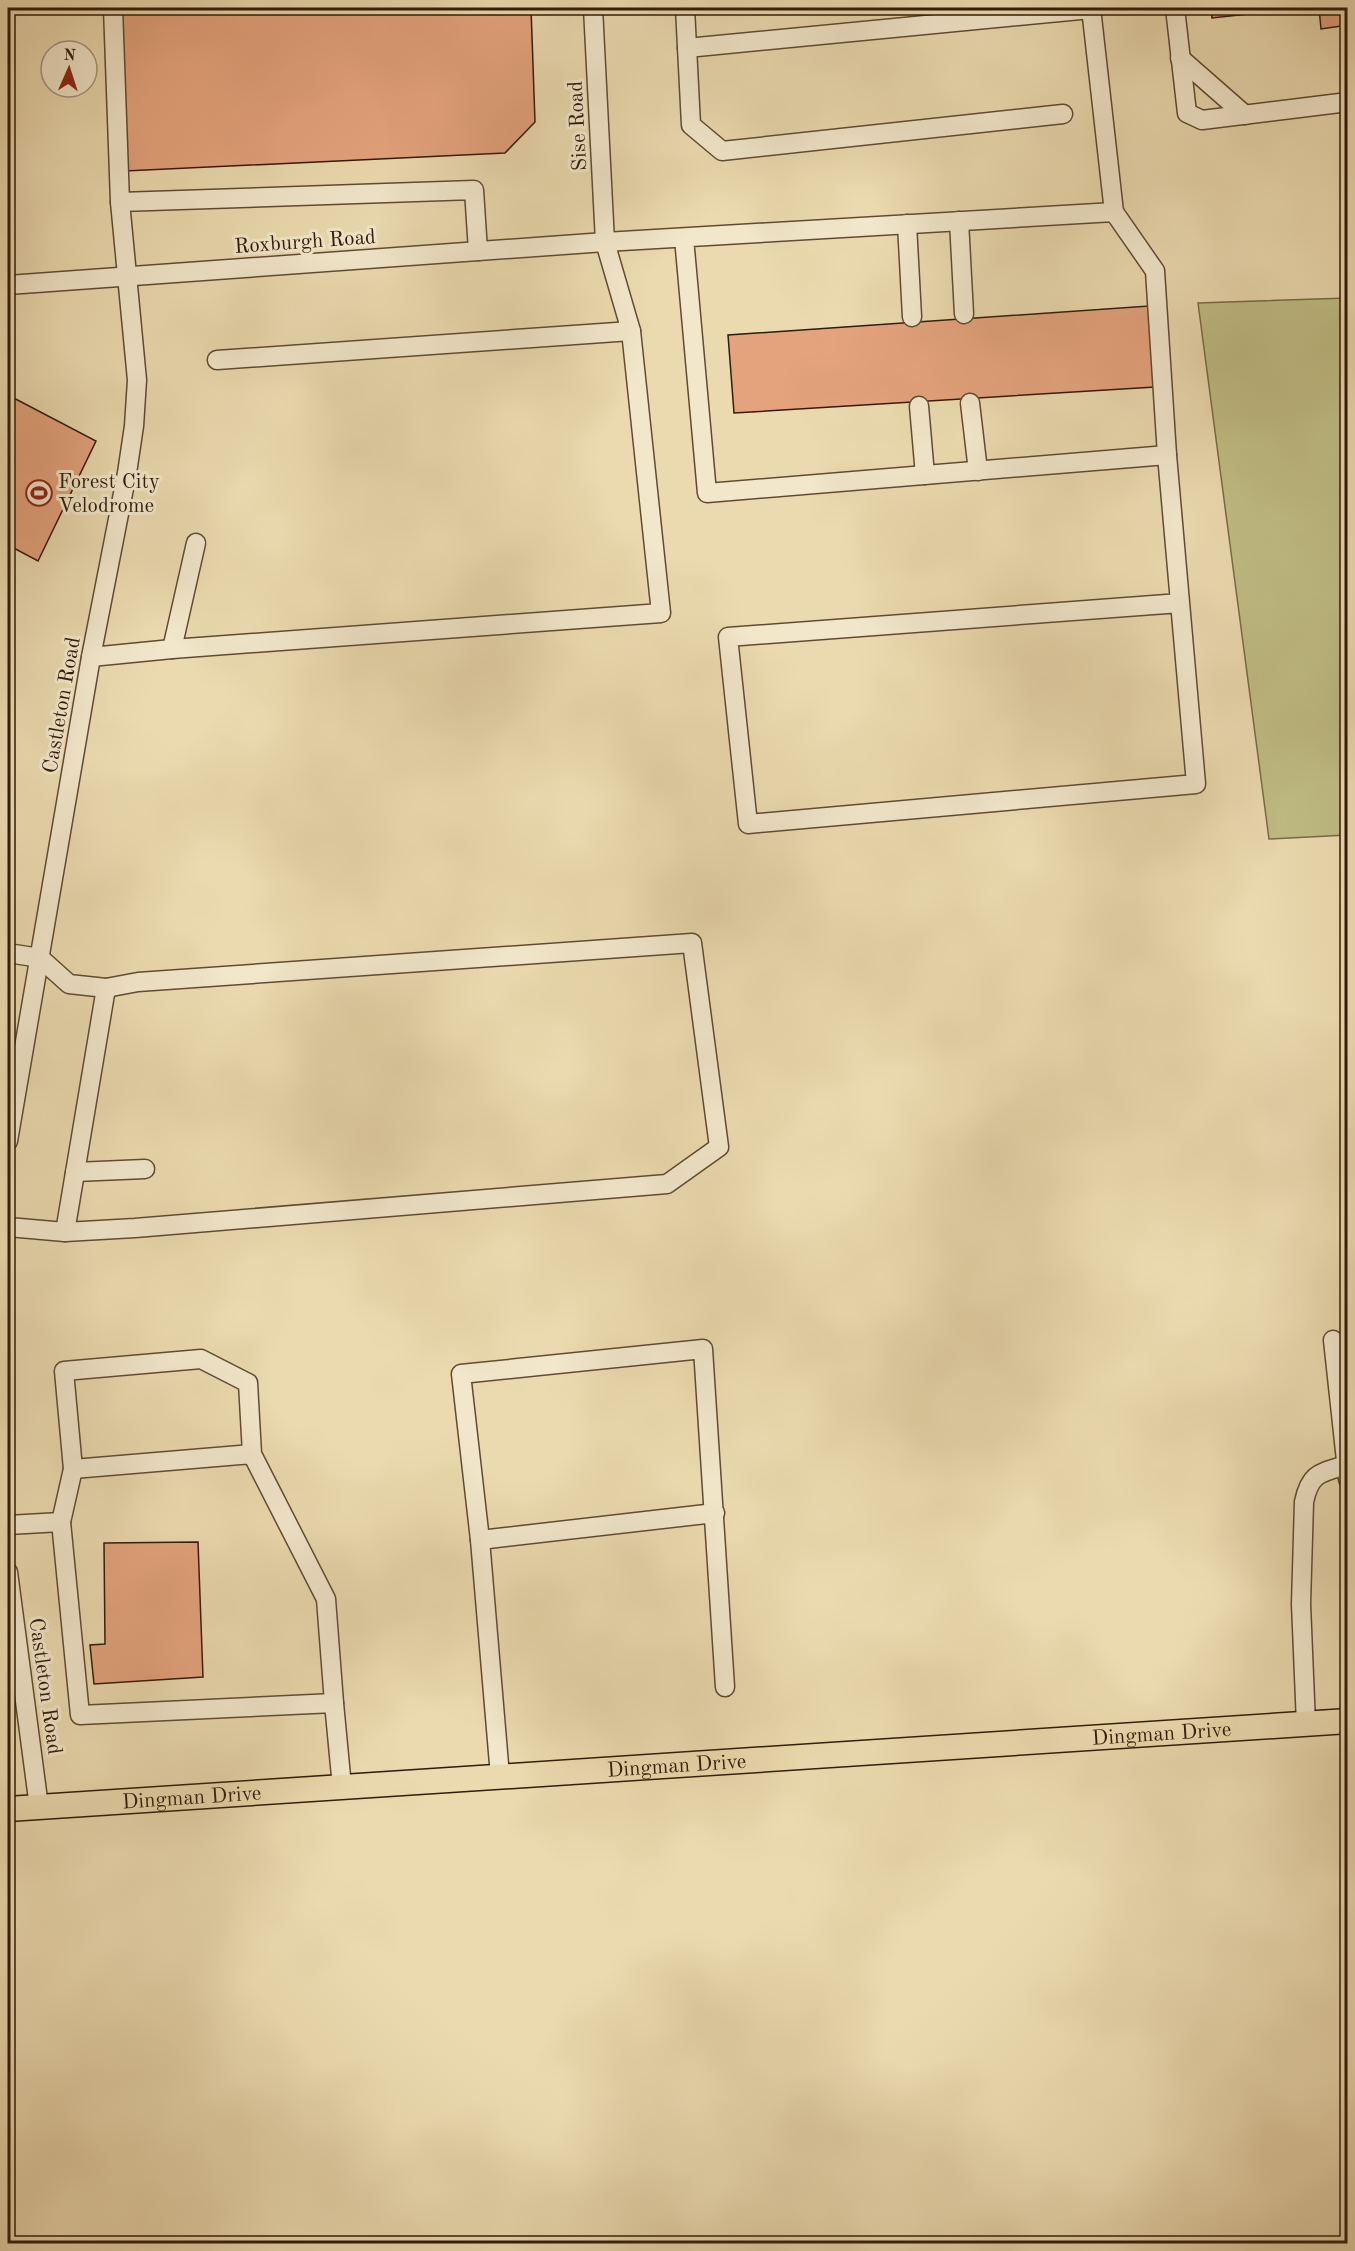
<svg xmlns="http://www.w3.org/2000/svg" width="1355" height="2251" font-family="'Old Standard TT',serif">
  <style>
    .green { fill: #c0bd85; stroke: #786c47; stroke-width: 1.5 }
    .building { fill: #e4a37d; stroke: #311b09; stroke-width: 1.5 }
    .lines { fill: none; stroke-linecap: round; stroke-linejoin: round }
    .minor-casing { stroke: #604b32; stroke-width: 21 }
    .major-casing { stroke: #311b09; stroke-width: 27 }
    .minor { stroke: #f2e7cb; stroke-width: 18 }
    .major { stroke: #ebdaaf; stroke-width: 24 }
    .labels { text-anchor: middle; stroke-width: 6; stroke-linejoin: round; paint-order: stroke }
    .street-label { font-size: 21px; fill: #311b09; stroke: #f2e7cb }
    .poi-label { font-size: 21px; fill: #311b09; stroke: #f2e7cb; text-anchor: start }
  </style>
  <rect width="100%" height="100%" fill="#ebdaaf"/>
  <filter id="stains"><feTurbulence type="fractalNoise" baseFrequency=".00333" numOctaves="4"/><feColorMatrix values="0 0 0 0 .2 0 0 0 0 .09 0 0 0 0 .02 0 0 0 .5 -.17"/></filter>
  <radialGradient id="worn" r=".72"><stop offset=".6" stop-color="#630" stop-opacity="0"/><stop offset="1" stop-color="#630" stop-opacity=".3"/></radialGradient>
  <!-- green -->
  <path class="green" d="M1347,298V835L1269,839L1198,303Z"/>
  <!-- building -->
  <g class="building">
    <path d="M120,8H531L535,122L505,153L125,171Z"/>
    <path d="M1211,8H1306L1212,18Z"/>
    <path d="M1319,8H1348V25L1321,29Z"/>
    <path d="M1149,306L1155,387L734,413L728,335Z"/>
    <path d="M8,395L96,441L38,561L8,545Z"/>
    <path d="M198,1542L203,1677L94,1684L90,1645L105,1644L104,1543Z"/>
  </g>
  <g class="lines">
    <!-- minor casing -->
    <g class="minor-casing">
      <g id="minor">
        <path d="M113,8L120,202"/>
        <path d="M685,8L691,125L722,151L1063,114"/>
        <path d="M1091,8L1114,212"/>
        <path d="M1175,8L1187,113L1202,120L1348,102"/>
        <path d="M687,48L1091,9"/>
        <path d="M1180,58L1245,115"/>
        <path d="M959,221L964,314"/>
        <path d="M907,224L912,317"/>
        <path d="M8,285L605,242L1114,212L1155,271L1167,455L707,493L684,238"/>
        <path d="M217,360L631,331"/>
        <path d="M970,403L978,471"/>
        <path d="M919,406L925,475"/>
        <path d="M1167,455L1196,784L748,824L728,637L1180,603"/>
        <path d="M172,649L196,543"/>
        <path d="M91,657L172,649L661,613L631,331L605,242L593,8"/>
        <path d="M8,953L40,958L69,984L106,988L138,982L692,943L719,1147L667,1184L135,1228L65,1232L8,1227"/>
        <path d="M8,1141L91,657L127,473L134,426L137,380L120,202L474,190L478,251"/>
        <path d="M75,1172L145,1169"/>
        <path d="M65,1232L106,988"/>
        <path d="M1333,1340L1348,1479"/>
        <path d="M252,1454L248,1383L201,1359L64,1371L73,1469L252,1454L326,1599L334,1703"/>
        <path d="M73,1469L61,1522L80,1715L334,1703L342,1787"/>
        <path d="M8,1525L61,1522"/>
        <path d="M480,1540L715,1513"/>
        <path d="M8,1572L39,1807"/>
        <path d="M1306,1724L1301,1604L1304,1502C1310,1473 1320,1473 1346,1465"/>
        <path d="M500,1776L480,1540L461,1374L703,1349L725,1687"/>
      </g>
    </g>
    <!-- major casing -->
    <g class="major-casing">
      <g id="major">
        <path id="s1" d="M8,1809L1348,1721"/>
      </g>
    </g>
    <!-- minor -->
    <use href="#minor" class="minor"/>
    <!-- major -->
    <use href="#major" class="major"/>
  </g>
  <!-- icons -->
  <defs>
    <g id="stadium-ring" transform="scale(1.35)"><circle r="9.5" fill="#f2e7cb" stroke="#8f2418" stroke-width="1.5"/><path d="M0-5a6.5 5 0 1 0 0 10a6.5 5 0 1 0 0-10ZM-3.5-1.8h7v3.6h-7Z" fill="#8f2418"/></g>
  </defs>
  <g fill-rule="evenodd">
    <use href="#stadium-ring" x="39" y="493"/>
  </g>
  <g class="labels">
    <!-- street labels -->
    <g class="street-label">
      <text transform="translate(577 126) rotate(-93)" y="7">Sise Road</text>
      <text transform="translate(305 241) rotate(-4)" y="7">Roxburgh Road</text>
      <text transform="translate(61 705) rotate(-80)" y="7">Castleton Road</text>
      <text transform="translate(46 1686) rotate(82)" y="7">Castleton Road</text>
      <text dy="7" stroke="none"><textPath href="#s1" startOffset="1156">Dingman Drive</textPath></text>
      <text dy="7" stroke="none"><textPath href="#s1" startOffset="670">Dingman Drive</textPath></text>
      <text dy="7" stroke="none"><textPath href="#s1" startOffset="184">Dingman Drive</textPath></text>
    </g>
    <!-- poi labels -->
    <g class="poi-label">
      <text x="58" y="488">Forest City<tspan x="58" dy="24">Velodrome</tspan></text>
    </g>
  </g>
  <!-- margin -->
  <rect width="1355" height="2251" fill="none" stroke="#ebdaaf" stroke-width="30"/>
  <rect x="9" y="9" width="1337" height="2233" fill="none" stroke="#311b09" stroke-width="3"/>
  <rect x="15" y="15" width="1325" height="2221" fill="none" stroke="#311b09" stroke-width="1.5"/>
  <!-- north arrow -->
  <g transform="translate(69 69) rotate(3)"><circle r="28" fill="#f2e7cb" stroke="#a5957d" stroke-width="1.5"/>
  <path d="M0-4.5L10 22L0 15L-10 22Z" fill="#8f2418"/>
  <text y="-9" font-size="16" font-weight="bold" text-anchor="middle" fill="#311b09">N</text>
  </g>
  <rect width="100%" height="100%" filter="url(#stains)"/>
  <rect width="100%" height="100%" fill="url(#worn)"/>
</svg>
